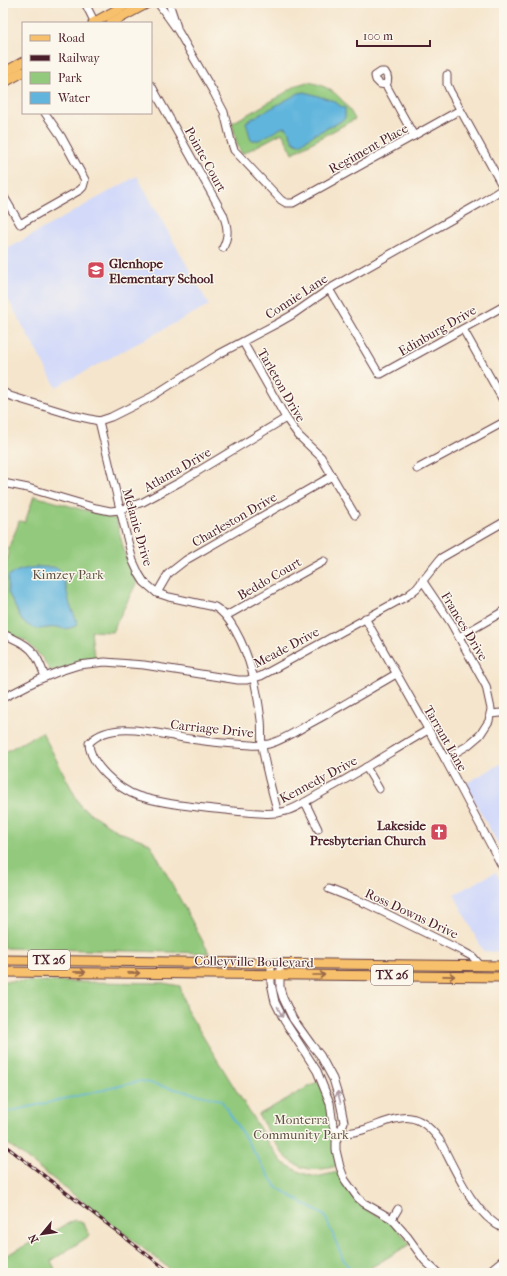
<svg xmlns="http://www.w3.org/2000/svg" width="507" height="1276" font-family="'IM FELL French Canon',serif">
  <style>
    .built { fill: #d2d9f9 }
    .green { fill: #92c97c; stroke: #6e7454 }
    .water { fill: #61b5dd; stroke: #566a84 }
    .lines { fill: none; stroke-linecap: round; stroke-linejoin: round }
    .stream { stroke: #61b5dd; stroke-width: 1.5 }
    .minor-casing { stroke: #643d43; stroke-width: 9 }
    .major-casing { stroke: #643d43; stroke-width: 11 }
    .minor { stroke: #fff; stroke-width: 7 }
    .major { stroke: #f7c06c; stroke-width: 9 }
    .rail-casing { stroke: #4a1f2b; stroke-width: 3 }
    .rail { stroke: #fbf7ec; stroke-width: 1.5; stroke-dasharray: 4.5; stroke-linecap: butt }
    .oneway { stroke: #986748 }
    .oneway2 { stroke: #ae9aa0 }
    .labels { text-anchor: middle; stroke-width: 3; stroke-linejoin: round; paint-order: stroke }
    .shield { fill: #fbf7ec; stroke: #7f6065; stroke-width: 1 }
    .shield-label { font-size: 12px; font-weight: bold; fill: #4a1f2b }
    .street-label { font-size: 13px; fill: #4a1f2b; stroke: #fbf7ec }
    .poi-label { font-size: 13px; font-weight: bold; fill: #4a1f2b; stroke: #fbf7ec; text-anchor: start }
    .park-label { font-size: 13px; fill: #605243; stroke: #fbf7ec }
  </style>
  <rect width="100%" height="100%" fill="#fbf7ec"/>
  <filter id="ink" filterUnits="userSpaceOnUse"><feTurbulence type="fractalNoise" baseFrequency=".025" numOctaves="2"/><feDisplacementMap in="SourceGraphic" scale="8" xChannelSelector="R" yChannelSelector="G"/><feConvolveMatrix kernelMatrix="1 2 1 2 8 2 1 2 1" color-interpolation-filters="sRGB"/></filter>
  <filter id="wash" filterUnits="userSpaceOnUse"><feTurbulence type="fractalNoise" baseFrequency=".012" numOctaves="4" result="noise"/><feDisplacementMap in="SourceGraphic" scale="16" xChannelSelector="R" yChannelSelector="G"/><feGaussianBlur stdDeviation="0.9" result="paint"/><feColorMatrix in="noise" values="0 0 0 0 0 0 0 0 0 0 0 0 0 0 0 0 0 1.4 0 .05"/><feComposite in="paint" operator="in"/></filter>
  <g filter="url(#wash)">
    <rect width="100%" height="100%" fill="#f5e5cc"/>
    <!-- built -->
    <g class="built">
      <path d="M137,176L209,305L56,387L3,290V251Z"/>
      <path d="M504,762V855L465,784Z"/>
      <path d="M496,872L504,889V953L483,951L454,894Z"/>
    </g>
    <!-- green -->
    <g class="green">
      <path d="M307,82C331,85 344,99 355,119L293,153L282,133L242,154L237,144L232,123L275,99L297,85Z"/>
      <path d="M34,496L116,519L128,566L137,582L112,632L91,631L93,649L97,661L51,672L43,659L26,641L3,633V564L8,559C6,546 16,534 19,521L25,522Z"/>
      <path d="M42,732L81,807L119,832L142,840L150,844L153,849L209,953L3,948V753Z"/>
      <path d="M3,981L163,983L180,986L186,1009L271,1147L283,1163L302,1173L316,1177L338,1172C344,1187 352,1200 366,1209C373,1214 381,1216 388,1221C397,1227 403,1236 410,1244L362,1273H175L3,1140Z"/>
      <path d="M319,1081L329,1104L337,1166C314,1172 299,1171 282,1153L258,1115Z"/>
      <path d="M75,1220L81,1221L85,1226L89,1236L51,1261L55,1269L49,1273H3V1257Z"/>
    </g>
    <!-- water -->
    <g class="water">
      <path d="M305,92L334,101L343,108L345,107V118L338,123L315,134L300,144H298L293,141L287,128L283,127L259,140H251L246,122L299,93Z"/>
      <path d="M37,567H53L59,569L63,575L70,605L78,624L74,627L64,629L58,627L38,629L31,627L22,621L8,592V576C17,570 27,568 37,567Z"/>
    </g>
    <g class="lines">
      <!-- stream -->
      <path class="stream" d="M3,1113L141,1081L221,1100L276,1187L325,1216L343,1259L353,1273"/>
    </g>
  </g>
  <g filter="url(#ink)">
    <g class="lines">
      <!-- minor casing -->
      <g class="minor-casing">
        <g id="minor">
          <path d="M85,3L95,23"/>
          <path d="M158,3L178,31L214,93L224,112L231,141L234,150L281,200L286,203H293L460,110"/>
          <path d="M169,3L177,27"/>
          <path d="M381,72H385C388,76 389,80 386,85L380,84L376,80L375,76Z"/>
          <path d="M447,75V84L450,91L504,189"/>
          <path d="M151,85L223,214C228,228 229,235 223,248"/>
          <path d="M386,85L414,136"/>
          <path d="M3,195L20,224L80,190L83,187L85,180L61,136L45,113"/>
          <path d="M329,289L379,374H381L504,306"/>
          <path d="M463,329L504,402"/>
          <path d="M243,342L286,418L299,436L321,457L355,515"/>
          <path d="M3,392L10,396L72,415L99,421"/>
          <path d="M99,421L111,417L151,397L219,354L278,323L292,315L329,289L479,204L504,188"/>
          <path d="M99,421L125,530L133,561L139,574L144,582L157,593L169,597L215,607C224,612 230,621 235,630C251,658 257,688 261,720C262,728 261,737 262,745C265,768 272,791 278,813"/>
          <path d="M417,469L504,422"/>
          <path d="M3,483L28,488L96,508L110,511L120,510L143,502L180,482L286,418"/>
          <path d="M422,580L451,623L486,686L491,709L489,721L480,735L467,746L445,759"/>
          <path d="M157,593L168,574L186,560L332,476"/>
          <path d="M226,616L324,561"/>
          <path d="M365,618L445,759L504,870"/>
          <path d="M3,634C30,645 36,650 45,677"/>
          <path d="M459,637L504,611"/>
          <path d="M396,674C367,691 339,708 309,724C297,731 283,740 269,744C263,745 256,746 251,745C231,744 210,742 190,739C161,735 112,718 89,743C89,764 120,790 138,796C166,805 205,808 234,811C251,812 269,816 286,811C298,808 309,799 321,793C357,774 392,751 428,730"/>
          <path d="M3,698L38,680L60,671L79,665L105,662L144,665L238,680H247L261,676L407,596L417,588L441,558L504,522"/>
          <path d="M490,714L501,713"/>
          <path d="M366,767L379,789"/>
          <path d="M305,802L318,829"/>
          <path d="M329,889L367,904L462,951L473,957L480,965"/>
          <path d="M271,963V983L275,1002L284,1020L317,1071L330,1103L333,1125L338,1134"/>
          <path d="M280,963V988L283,998L293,1019L311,1044L320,1055L333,1079L340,1102L344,1122L336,1142V1150L340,1167L345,1180L358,1198L364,1203L392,1219L407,1236L425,1261L438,1273"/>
          <path d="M338,1134C348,1133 358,1132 366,1129C398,1118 414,1106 439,1139C455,1169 472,1213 504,1229"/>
          <path d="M392,1219L398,1209"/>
          <path d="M487,1273L504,1259"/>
        </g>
      </g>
      <!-- major casing -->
      <g class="major-casing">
        <g id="major">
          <path d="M93,23L129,3"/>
          <path d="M111,23L148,3"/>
          <path d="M3,73L23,62"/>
          <path d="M3,83L23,72"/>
          <path d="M3,960L504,966"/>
          <path d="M3,972L504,977"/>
        </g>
      </g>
      <!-- minor -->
      <use href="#minor" class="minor"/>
      <!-- major -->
      <use href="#major" class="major"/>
      <!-- rail casing -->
      <g class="rail-casing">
        <path id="rail" d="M3,1144L171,1273"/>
      </g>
      <!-- rail -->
      <use href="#rail" class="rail"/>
    </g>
    <!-- one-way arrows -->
    <defs><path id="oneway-shaft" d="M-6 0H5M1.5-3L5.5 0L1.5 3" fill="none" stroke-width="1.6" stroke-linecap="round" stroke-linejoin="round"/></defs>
    <g class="oneway">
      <use href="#oneway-shaft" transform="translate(80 972) rotate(1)"/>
      <use href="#oneway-shaft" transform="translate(134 973) rotate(1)"/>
      <use href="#oneway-shaft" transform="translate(319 975)"/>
      <use href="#oneway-shaft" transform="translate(449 976) rotate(1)"/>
    </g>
    <g class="oneway2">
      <use href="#oneway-shaft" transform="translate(280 1012) rotate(64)"/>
      <use href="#oneway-shaft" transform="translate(339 1097) rotate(-105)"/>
    </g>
  </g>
  <!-- icons -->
  <defs>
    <g id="school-square" transform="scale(0.9)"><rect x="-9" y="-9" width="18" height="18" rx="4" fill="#d1495b" stroke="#fbf7ec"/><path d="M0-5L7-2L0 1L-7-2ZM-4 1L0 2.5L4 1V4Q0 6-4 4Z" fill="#fff"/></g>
    <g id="church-square" transform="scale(0.9)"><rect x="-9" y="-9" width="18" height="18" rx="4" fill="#d1495b" stroke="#fbf7ec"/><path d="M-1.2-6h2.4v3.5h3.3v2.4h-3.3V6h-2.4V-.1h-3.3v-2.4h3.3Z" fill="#fff"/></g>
  </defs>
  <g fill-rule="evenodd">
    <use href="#school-square" x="96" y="270"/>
    <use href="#church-square" x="439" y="832"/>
  </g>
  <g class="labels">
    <!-- shield labels -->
    <g class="shield">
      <rect x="28" y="950" width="42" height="20" rx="3"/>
      <rect x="371" y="965" width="42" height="20" rx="3"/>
    </g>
    <g class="shield-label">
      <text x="49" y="964">TX 26</text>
      <text x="392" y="979">TX 26</text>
    </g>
    <!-- street labels -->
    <g class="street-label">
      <text transform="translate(368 148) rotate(-29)" y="5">Regiment Place</text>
      <text transform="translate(206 159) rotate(61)" y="5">Pointe Court</text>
      <text transform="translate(296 296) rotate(-33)" y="5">Connie Lane</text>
      <text transform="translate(437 330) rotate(-30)" y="5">Edinburg Drive</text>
      <text transform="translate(282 385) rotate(60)" y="5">Tarleton Drive</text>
      <text transform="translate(177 469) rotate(-30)" y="5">Atlanta Drive</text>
      <text transform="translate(234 519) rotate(-30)" y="5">Charleston Drive</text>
      <text transform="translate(138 527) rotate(74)" y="5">Melanie Drive</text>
      <text transform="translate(269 578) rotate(-30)" y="5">Beddo Court</text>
      <text transform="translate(465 626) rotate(59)" y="5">Frances Drive</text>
      <text transform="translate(286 647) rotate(-28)" y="5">Meade Drive</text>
      <text transform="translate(212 728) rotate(6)" y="5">Carriage Drive</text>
      <text transform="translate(446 738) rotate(60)" y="5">Tarrant Lane</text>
      <text transform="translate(318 779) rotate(-28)" y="5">Kennedy Drive</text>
      <text transform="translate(412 913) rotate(25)" y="5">Ross Downs Drive</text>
      <text transform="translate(254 961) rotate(1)" y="5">Colleyville Boulevard</text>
    </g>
    <!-- poi labels -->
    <g class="poi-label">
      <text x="109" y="268">Glenhope<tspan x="109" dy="15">Elementary School</tspan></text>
      <text x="426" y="830" text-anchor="end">Lakeside<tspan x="426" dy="15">Presbyterian Church</tspan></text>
    </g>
    <!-- park labels -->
    <g class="park-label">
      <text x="68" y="579">Kimzey Park</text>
      <text x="301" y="1124">Monterra<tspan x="301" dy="15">Community Park</tspan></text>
    </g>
  </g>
  <!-- margin -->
  <rect width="507" height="1276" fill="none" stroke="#fbf7ec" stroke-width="16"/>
  <!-- legend -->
  <rect x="22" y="22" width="130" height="92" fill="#fbf7ec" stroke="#b4a19f"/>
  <rect x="30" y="35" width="20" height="6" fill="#f7c06c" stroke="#b4a19f"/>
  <text x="58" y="42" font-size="12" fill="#4a1f2b">Road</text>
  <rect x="30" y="55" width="20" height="6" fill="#4a1f2b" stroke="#b4a19f"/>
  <text x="58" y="62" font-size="12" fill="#4a1f2b">Railway</text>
  <rect x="30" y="72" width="20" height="12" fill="#92c97c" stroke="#b4a19f"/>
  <text x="58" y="82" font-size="12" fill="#4a1f2b">Park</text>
  <rect x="30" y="92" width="20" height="12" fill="#61b5dd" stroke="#b4a19f"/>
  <text x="58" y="102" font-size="12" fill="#4a1f2b">Water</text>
  <!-- north arrow -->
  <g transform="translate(42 1234) rotate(241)" stroke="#fbf7ec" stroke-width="3" paint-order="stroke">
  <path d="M0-3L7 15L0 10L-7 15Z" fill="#4a1f2b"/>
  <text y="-6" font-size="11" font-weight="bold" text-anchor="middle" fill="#4a1f2b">N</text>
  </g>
  <!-- scale -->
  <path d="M357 40v6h73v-6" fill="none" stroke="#4a1f2b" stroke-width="2"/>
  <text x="363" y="40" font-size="12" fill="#4a1f2b" stroke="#fbf7ec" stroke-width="3" paint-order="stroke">100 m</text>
</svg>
